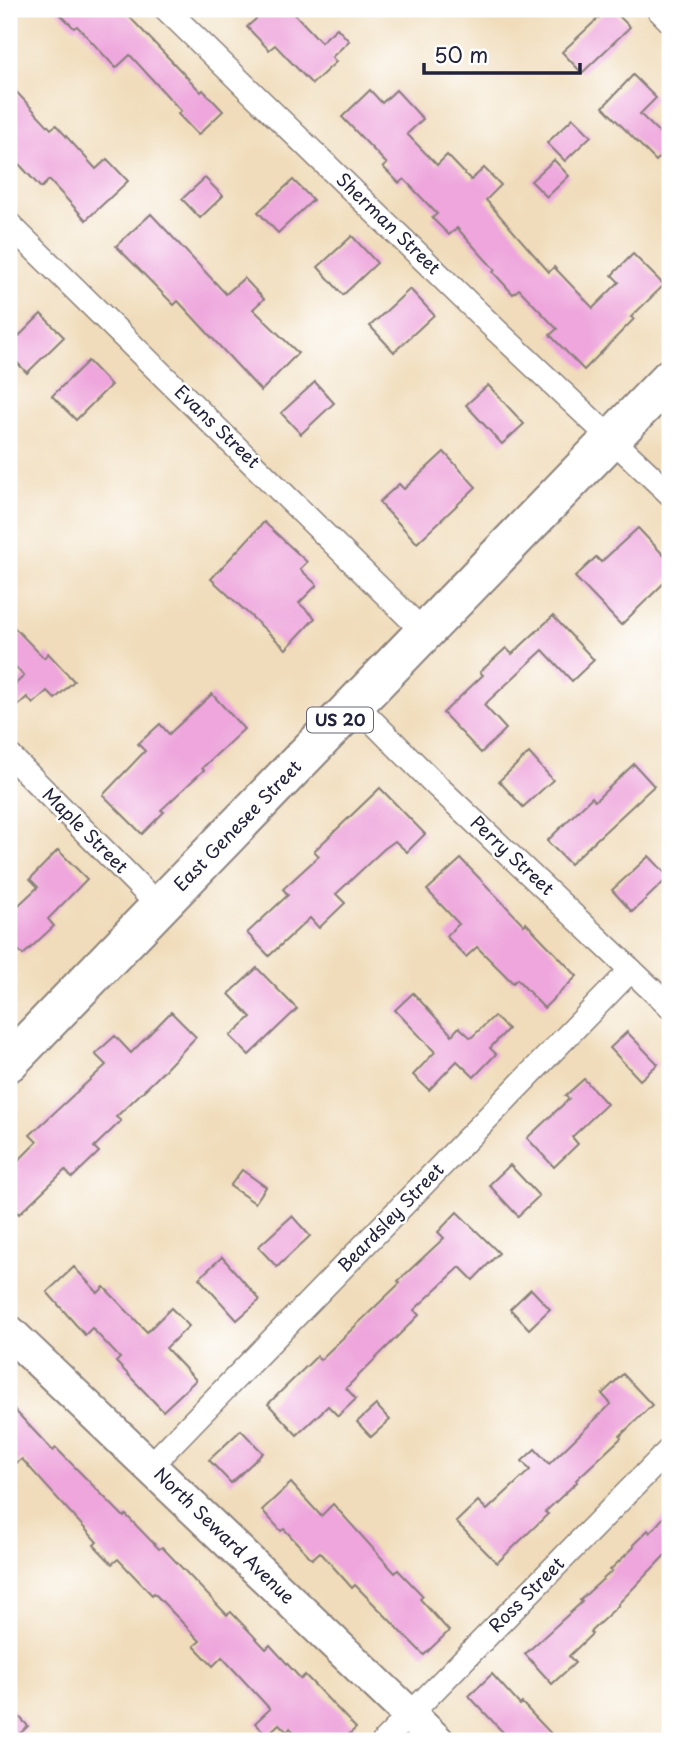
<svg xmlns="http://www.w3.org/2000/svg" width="679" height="1750" font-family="'Playpen Sans',sans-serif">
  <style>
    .building { fill: #eea6dc }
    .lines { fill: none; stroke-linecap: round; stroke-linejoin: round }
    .street-casing { stroke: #897f7a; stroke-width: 26 }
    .secondary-casing { stroke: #897f7a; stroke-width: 37 }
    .highway-casing { stroke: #897f7a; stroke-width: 42 }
    .street { stroke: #fff; stroke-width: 23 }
    .secondary { stroke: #fff; stroke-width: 33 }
    .highway { stroke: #fff; stroke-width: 38 }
    .labels { text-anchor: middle; stroke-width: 5; stroke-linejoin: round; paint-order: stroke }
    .shield { fill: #fff; stroke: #646476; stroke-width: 2 }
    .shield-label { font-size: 16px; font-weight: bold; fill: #22223b }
    .street-label { font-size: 18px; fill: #22223b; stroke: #fff }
  </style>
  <rect width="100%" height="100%" fill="#fff"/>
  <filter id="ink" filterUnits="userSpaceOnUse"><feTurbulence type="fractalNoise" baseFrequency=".0143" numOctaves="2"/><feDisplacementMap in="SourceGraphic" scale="14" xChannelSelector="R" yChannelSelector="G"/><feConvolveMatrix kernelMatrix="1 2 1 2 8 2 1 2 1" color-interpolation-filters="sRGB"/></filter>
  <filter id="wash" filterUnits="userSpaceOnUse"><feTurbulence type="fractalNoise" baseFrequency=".00686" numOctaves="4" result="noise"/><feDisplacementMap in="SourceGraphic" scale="28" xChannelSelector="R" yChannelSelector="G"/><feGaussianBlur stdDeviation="1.57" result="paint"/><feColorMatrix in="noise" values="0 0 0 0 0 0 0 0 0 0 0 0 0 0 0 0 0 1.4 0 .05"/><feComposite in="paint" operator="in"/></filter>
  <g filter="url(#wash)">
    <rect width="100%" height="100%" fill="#f0dcba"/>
    <g id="blocks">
      <!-- building -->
      <g class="building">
        <path d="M55,9H122L201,92L203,90L223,111L198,135L178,114L181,111L130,55L116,68L77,26L74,28Z"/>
        <path d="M267,9H290L321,42L337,28L349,41L332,57L336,62L312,84L275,45L269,50L247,27Z"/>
        <path d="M608,9H612L630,27L582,73L562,52Z"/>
        <path d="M633,75L656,98L640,114L670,143V146L656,161L603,107Z"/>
        <path d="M9,84L51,129L56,125L96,169L107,159L128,181L86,220L49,180L41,188L9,153Z"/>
        <path d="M370,90L382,103L396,90L423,119L407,134L437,165L447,155L471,180L484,168L501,185L486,200L549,272L554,267L593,308L619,282L612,275L633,254L664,285L631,317L634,319L584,370L550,335L557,329L519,289L513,294L493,272L495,270L457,228L449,235L432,218L437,214L404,179L399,183L383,167L387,164L342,117Z"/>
        <path d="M573,118L591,136L565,161L547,143Z"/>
        <path d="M554,160L569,176L547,197L531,181Z"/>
        <path d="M205,178L223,196L200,218L182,199Z"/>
        <path d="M293,180L313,200L278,233L258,212Z"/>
        <path d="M151,214L226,294L244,278L264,299L253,309L298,353L261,391L178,301L174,305L116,246Z"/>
        <path d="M352,236L377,263L343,295L318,267Z"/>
        <path d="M410,289L434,315L394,352L370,326Z"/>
        <path d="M41,314L64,337L27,373L9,354V346Z"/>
        <path d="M88,361L111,385L76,420L52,396Z"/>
        <path d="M315,382L334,403L301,434L281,413Z"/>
        <path d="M488,385L524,424L502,444L466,405Z"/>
        <path d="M444,452L476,487L417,543L379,502L399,484L404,489Z"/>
        <path d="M264,522L307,562L300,569L317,585L299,603L315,618L286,649L211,579Z"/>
        <path d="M638,528L670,562V577L621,625L575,577L596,557L601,562Z"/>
        <path d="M553,616L594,660L572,681L543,650L484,705L506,729L481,753L443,713L483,675L480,672L506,648L512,654Z"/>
        <path d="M9,622L44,658L48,653L74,681L55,699L47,691L33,704L27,697L16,707L9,699V690L24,676L9,660Z"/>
        <path d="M212,694L244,729L202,768L204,770L161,810L164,812L142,834L103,795L145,751L138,744L160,724L169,734Z"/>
        <path d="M529,753L553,780L523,807L499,781Z"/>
        <path d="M634,764L654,786L570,864L547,841L592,797L595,801Z"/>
        <path d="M380,788L425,834L407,852L395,841L384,849L336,894L345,903L319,928L310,918L269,956L247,933L288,895L283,889L319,856L314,851Z"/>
        <path d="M58,850L87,879L48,919L54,926L23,955L9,940V914L38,887L30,879Z"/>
        <path d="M649,856L669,877L632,912L612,890Z"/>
        <path d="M461,859L524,925L526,923L577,976L544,1008L517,979L513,983L477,947L466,957L446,936L459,924L427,890Z"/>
        <path d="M257,968L297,1009L249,1055L230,1036L251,1017L229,994Z"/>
        <path d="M413,993L452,1035L459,1027L471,1038L494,1016L508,1029L490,1048L496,1054L474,1077L457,1061L429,1090L413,1075L435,1052L395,1010Z"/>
        <path d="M171,1012L196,1037L156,1079L116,1117L121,1121L94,1147L99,1152L72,1178L65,1170L19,1214L9,1203V1170L37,1142L30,1135L106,1065L95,1054L115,1036L131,1053Z"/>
        <path d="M627,1032L658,1064L640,1080L610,1048Z"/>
        <path d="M584,1079L607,1104L572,1137L578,1144L554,1167L527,1138L569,1099L565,1096Z"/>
        <path d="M510,1165L539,1196L518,1216L489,1185Z"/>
        <path d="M242,1170L266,1187L255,1203L230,1186Z"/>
        <path d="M457,1212L499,1253L473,1280L460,1267L414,1310L419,1315L346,1388L356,1399L338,1416L328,1406L297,1435L268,1404L317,1356L320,1360L400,1283L398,1281L444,1238L438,1232Z"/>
        <path d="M292,1216L310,1236L277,1267L258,1247Z"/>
        <path d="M222,1257L260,1300L237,1320L199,1278Z"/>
        <path d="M74,1267L98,1293L104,1287L147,1332L171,1308L189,1326L166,1348L196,1380L163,1411L116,1362L120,1358L92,1328L85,1335L47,1292Z"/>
        <path d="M531,1289L550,1309L529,1329L510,1309Z"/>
        <path d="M623,1374L652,1405L620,1436L621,1438L576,1480L577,1482L545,1512L548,1514L497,1563L456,1522L478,1501L487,1510L530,1470L522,1461L535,1449L549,1464L611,1404L602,1394Z"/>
        <path d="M9,1404L53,1451L56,1448L124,1517L126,1515L159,1549L162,1547L227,1615L231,1612L266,1649L270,1645L301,1679L305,1675L356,1728L342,1741H302L290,1728L287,1732L279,1724L267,1735L255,1723L270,1709L222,1657L213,1666L194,1646L200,1641L154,1593L152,1595L118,1559L112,1564L94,1545L97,1542L22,1459L17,1463L9,1454Z"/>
        <path d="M376,1405L390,1420L371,1437L357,1422Z"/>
        <path d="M241,1430L263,1453L231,1483L209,1460Z"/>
        <path d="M291,1483L321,1516L333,1504L395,1573L398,1570L423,1596L420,1599L449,1631L424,1655L355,1585L352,1588L320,1552L312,1559L284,1529L281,1531L262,1510Z"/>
        <path d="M670,1510V1550L618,1604L619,1605L590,1632L592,1634L569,1656L575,1663L552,1684L525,1654L582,1602L580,1600L612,1571L610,1570L634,1547L633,1545L648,1530L650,1533Z"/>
        <path d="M492,1674L520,1705L522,1703L558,1741H511L469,1696Z"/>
        <path d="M9,1706L28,1726L12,1741H9Z"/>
      </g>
    </g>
  </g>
  <g filter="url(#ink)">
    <use href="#blocks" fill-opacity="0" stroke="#897f7a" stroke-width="2"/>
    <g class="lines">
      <!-- street casing -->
      <g class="street-casing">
        <g id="street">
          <path d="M166,9L497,331L670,494"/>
          <path d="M658,9L670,21"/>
          <path d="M9,224L424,632"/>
          <path d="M355,704L438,787L670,1007"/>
          <path d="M9,755L160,907"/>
          <path d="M150,1466L631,970"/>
          <path d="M384,1741L670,1449"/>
        </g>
      </g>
      <!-- secondary casing -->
      <g class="secondary-casing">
        <path id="secondary" d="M9,1332L437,1741"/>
      </g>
      <!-- highway casing -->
      <g class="highway-casing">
        <path id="highway" d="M9,1062L670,378"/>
      </g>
      <!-- street -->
      <use href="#street" class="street"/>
      <!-- secondary -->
      <use href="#secondary" class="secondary"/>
      <!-- highway -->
      <use href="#highway" class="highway"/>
    </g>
  </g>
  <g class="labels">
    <!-- shield labels -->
    <rect class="shield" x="307" y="707.5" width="66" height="25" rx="5"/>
    <g class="shield-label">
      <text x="340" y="726">US 20</text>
    </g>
    <!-- street labels -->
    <g class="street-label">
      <text transform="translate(388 224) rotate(44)" y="6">Sherman Street</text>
      <text transform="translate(217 427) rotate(44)" y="6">Evans Street</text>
      <text transform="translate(238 826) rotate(-46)" y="6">East Genesee Street</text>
      <text transform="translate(85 831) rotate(45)" y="6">Maple Street</text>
      <text transform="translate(512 856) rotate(43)" y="6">Perry Street</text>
      <text transform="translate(391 1218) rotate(-46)" y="6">Beardsley Street</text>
      <text transform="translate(224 1536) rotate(44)" y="6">North Seward Avenue</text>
      <text transform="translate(527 1595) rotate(-45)" y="6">Ross Street</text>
    </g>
  </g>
  <!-- margin -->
  <rect width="679" height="1750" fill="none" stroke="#fff" stroke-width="35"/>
  <!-- scale -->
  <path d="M424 63v10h156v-10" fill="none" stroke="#22223b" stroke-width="3.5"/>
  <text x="434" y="63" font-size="21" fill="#22223b" stroke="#ffffff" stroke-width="5" paint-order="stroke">50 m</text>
</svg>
